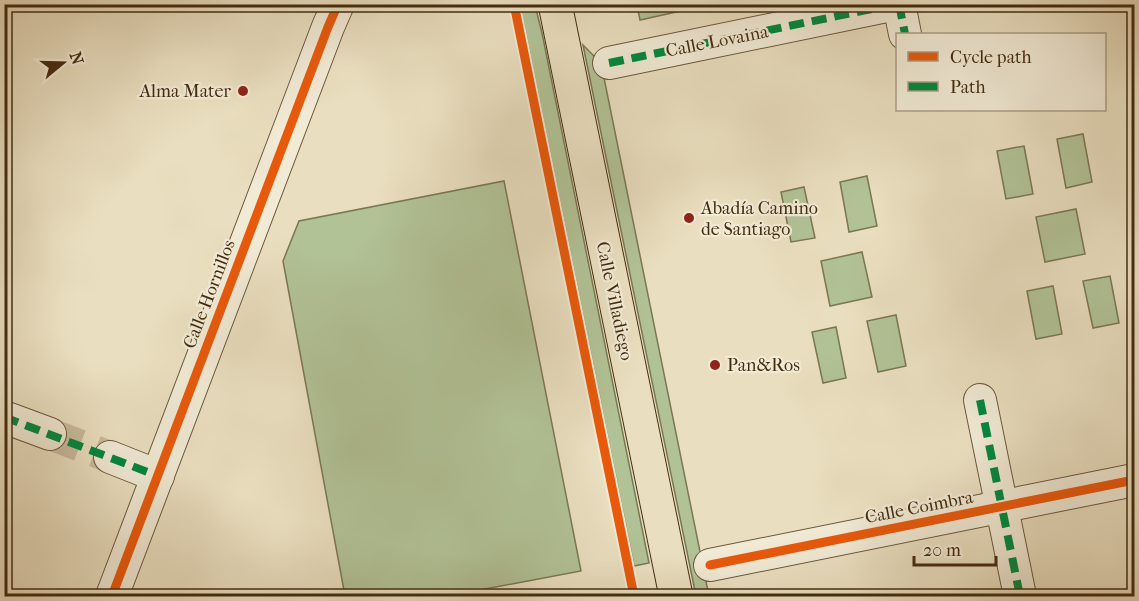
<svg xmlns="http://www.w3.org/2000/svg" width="1139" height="601" font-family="'IM FELL French Canon',serif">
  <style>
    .green { fill: #b1c296; stroke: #7a7753; stroke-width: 1.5 }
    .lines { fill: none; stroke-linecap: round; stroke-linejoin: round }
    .minor-tunnel { stroke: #c8ba9c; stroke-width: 32; stroke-dasharray: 32 16; stroke-linecap: butt }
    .minor-casing { stroke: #6d583c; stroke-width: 34 }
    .trunk-casing { stroke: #442c10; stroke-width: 35 }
    .minor { stroke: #f1ead5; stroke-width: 32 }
    .trunk { stroke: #e9debf; stroke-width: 33 }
    .quiet { stroke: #00873e; stroke-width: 8; stroke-dasharray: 15 8; stroke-linecap: butt }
    .cycleway-casing { stroke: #f1ead5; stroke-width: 13 }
    .cycleway { stroke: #e8590c; stroke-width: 9 }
    .poi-dot { fill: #8f2418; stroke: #f1ead5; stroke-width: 2 }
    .labels { text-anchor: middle; stroke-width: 4.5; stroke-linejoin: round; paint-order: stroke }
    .street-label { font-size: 18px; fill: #442c10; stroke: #f1ead5 }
    .poi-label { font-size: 18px; fill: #442c10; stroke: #f1ead5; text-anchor: start }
  </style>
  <rect width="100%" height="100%" fill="#e9debf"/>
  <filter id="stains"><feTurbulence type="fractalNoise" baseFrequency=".00333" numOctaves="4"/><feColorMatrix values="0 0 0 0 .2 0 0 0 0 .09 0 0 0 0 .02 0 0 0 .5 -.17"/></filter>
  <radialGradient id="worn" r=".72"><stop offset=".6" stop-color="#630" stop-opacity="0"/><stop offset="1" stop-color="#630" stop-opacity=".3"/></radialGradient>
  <!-- green -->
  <g class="green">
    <path d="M520,5H535L542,33L649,563L634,566Z"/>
    <path d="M637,5H689L690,9L640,20Z"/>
    <path d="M583,45L601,63L709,596H696Z"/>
    <path d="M1083,134L1092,182L1066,188L1057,139Z"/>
    <path d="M1024,146L1033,194L1006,199L997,151Z"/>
    <path d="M867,176L877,226L849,232L840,182Z"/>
    <path d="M504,181L581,571L448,596H345L283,261L299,221Z"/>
    <path d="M804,187L815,238L791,242L781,192Z"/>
    <path d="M1076,209L1085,254L1045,262L1036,217Z"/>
    <path d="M862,252L872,297L830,306L821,261Z"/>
    <path d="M1110,276L1119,323L1093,328L1083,281Z"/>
    <path d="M1053,286L1062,334L1036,339L1027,291Z"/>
    <path d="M896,315L906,366L878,372L867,321Z"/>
    <path d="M836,327L846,378L823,383L812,332Z"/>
  </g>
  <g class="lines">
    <!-- minor-tunnel -->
    <path class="minor-tunnel" d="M50,434L110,457"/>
    <!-- minor casing -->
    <g class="minor-casing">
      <g id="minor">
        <path d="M899,4L905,34"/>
        <path d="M609,63L896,4"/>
        <path d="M980,400L1020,596"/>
        <path d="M4,417L50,434"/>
        <path d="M110,457L158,476"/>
        <path d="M710,565L1134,480"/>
        <path d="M112,596L328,27L338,4"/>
      </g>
    </g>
    <!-- trunk casing -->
    <g class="trunk-casing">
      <path id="trunk" d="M555,4L676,596"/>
    </g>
    <!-- minor -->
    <use href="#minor" class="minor"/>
    <!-- trunk -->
    <use href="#trunk" class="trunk"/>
    <!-- quiet -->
    <g class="quiet">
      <path d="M899,4L905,34"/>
      <path d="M609,63L896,4"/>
      <path d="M980,400L1020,596"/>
      <path d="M4,417L158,476"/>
    </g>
    <!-- cycleway casing -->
    <g class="cycleway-casing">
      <g id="cycleway">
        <path d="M514,4L634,596"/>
        <path d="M710,565L1134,480"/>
        <path d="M112,596L328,27L338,4"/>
      </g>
    </g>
    <!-- cycleway -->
    <use href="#cycleway" class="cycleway"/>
  </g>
  <!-- markers -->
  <g class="poi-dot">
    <circle cx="243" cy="91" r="6"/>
    <circle cx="689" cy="218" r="6"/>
    <circle cx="715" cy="365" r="6"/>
  </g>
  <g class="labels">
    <!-- street labels -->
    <g class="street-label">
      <text transform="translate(717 41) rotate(-11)" y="6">Calle Lovaina</text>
      <text transform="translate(209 294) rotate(-69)" y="6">Calle Hornillos</text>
      <text transform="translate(615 301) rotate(78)" y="6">Calle Villadiego</text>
      <text transform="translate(919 507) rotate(-11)" y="6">Calle Coimbra</text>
    </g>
    <!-- poi labels -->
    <g class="poi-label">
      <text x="231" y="97" text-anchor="end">Alma Mater</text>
      <text x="701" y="214">Abadía Camino<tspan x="701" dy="21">de Santiago</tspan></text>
      <text x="727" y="371">Pan&amp;Ros</text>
    </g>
  </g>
  <!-- margin -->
  <rect width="1139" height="601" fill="none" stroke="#e9debf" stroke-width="24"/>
  <rect x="6" y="6" width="1127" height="589" fill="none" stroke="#442c10" stroke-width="3"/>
  <rect x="12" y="12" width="1115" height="577" fill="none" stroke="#442c10" stroke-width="1.5"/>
  <!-- legend -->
  <rect x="896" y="33" width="210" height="78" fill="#f1ead5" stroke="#ac9e86" stroke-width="1.5"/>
  <rect x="908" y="52" width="30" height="9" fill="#e8590c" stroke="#ac9e86" stroke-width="1.5"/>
  <text x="950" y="63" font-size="18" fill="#442c10">Cycle path</text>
  <rect x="908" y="82" width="30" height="9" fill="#00873e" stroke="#ac9e86" stroke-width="1.5"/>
  <text x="950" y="93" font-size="18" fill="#442c10">Path</text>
  <!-- north arrow -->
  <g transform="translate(63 63) rotate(71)" stroke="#f1ead5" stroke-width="4.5" paint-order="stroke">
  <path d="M0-4.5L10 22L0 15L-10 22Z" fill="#442c10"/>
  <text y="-9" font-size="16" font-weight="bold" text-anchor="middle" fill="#442c10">N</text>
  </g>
  <!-- scale -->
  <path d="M914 556v9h82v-9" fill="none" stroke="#442c10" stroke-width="3"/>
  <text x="923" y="556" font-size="18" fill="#442c10" stroke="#f1ead5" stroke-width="4.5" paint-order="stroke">20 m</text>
  <rect width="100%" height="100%" filter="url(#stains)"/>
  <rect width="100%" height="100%" fill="url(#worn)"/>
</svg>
